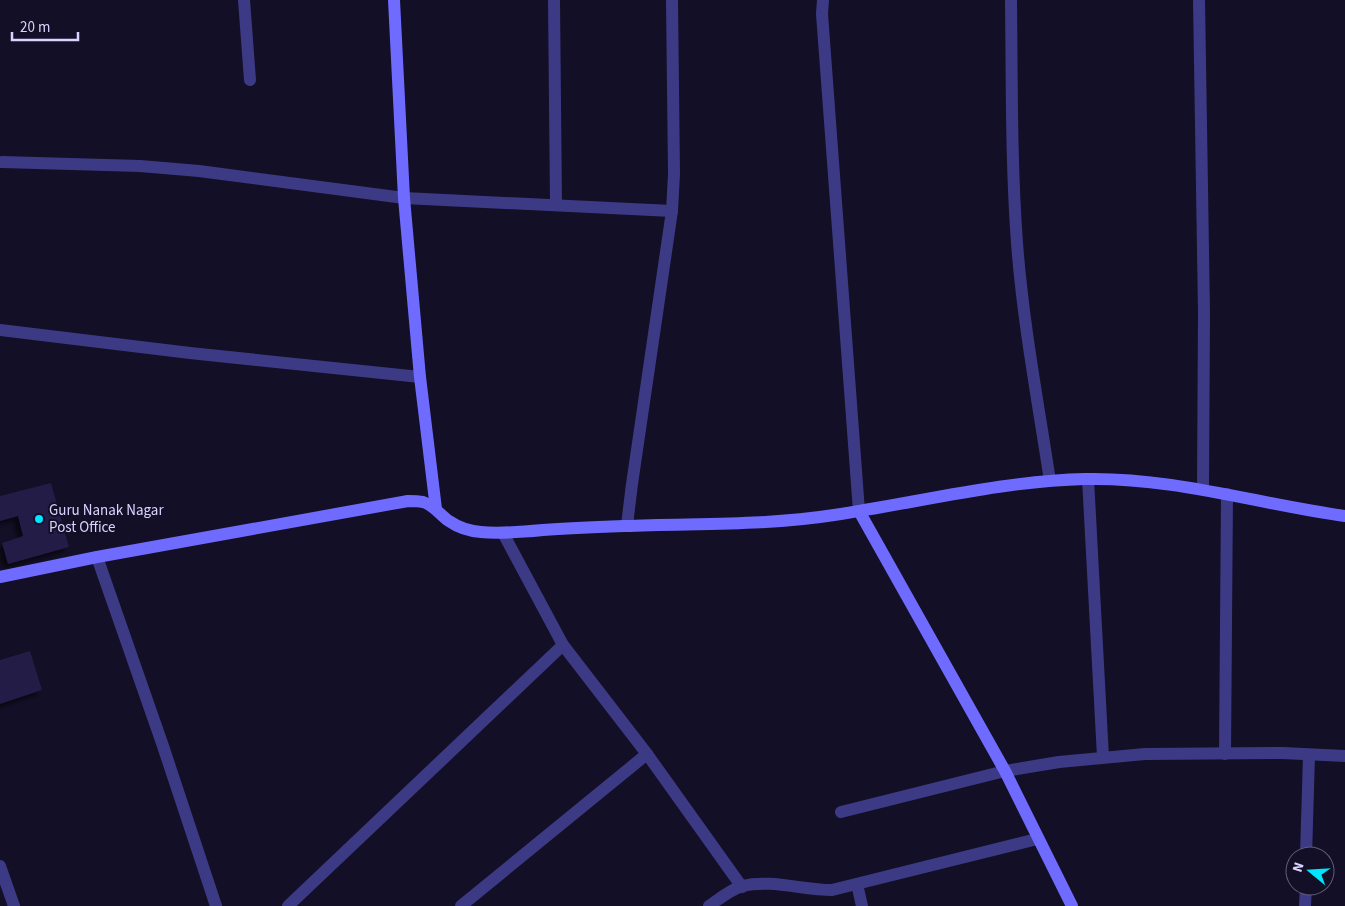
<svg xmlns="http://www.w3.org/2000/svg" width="1345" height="906" font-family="'Source Sans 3',sans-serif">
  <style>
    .building { fill: #241b47; filter: url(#shadow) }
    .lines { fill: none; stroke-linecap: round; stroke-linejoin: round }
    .street { stroke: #3d3a85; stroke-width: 12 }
    .secondary { stroke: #6f6bff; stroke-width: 12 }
    .poi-dot { fill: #00e5ff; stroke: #130f26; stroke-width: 2 }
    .labels { text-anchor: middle; stroke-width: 4; stroke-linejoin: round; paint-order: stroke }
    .poi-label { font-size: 15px; fill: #d9d4ff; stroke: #130f26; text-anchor: start }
  </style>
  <defs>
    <filter id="shadow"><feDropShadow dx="-4.5" dy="4.5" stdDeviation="2.5" flood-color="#0009"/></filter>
  </defs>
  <rect width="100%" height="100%" fill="#130f26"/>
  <!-- building -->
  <g class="building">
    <path d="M51,483L69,547L8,564L2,543L23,536L18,516L0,521V496Z"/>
    <path d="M30,651L42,690L0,704V660Z"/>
  </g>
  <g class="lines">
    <!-- street -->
    <g class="street">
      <path d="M244,0L250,80"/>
      <path d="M554,0L556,205"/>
      <path d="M823,0L822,14L859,511"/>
      <path d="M1011,0C1012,81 1011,162 1017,243C1023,323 1038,402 1050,481"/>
      <path d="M1199,0L1204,313L1203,489"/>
      <path d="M2,162L140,166L199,171L404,198L672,211"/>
      <path d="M0,330L190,353L420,377"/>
      <path d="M1088,479L1103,757"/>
      <path d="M627,525L632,484L672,211L674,174L672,0"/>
      <path d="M503,533L563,645L647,754L742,887"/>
      <path d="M97,557L163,746L216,906"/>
      <path d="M1225,754L1227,494"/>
      <path d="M841,812L1005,771L1059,762L1145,754L1283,753L1345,756"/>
      <path d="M1306,856L1309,755"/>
      <path d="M0,866L14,906"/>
      <path d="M857,884L862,906"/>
      <path d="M288,906L563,645"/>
      <path d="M461,906L647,754"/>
      <path d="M709,906C719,899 730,890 742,886C771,879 802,890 832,890L1037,839"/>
      <path d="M1305,906L1306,886"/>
    </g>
    <!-- secondary -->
    <g class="secondary">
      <path d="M394,0L404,198L420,377L436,509"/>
      <path d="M859,511L1005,771L1072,906"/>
      <path d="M0,577L97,557L408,501C413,501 418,501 423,502C434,505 440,515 449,521C459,528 469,531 481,532C501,534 522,532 543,530C570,528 597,527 624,526C694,523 764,526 834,515C916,503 1001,481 1085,479C1173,477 1258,504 1345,516"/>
    </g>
  </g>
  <!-- markers -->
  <circle class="poi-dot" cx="39" cy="519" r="5"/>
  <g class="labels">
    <!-- poi labels -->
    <g class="poi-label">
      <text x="49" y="515">Guru Nanak Nagar<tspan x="49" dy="17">Post Office</tspan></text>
    </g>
  </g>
  <!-- north arrow -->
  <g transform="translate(1310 871) rotate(288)"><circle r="24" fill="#130f26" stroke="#625e7d"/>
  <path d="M0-4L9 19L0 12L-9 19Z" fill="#00e5ff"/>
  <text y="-8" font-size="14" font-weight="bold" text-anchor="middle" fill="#d9d4ff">N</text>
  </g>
  <!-- scale -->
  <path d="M12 32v8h66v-8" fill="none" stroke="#d9d4ff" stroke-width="2.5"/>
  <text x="20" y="32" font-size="15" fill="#d9d4ff" stroke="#130f26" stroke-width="4" paint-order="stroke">20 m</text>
</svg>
